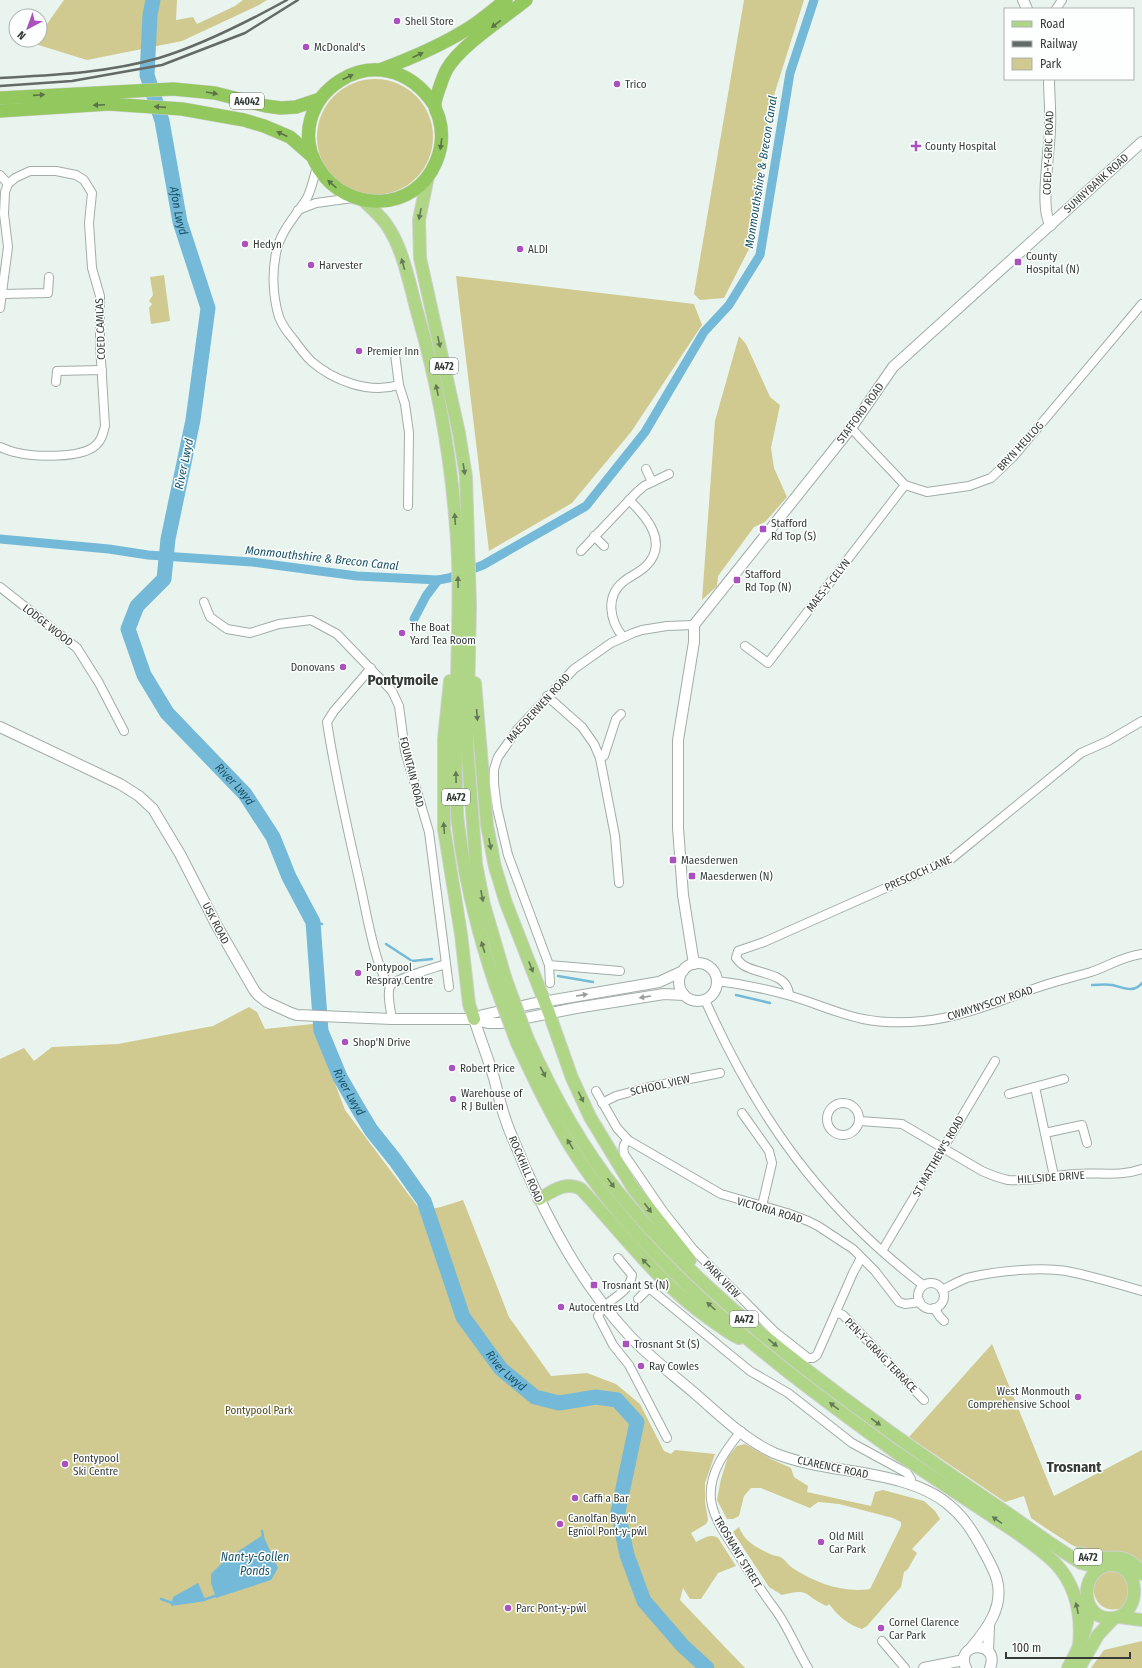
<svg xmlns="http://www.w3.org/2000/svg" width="1142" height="1668" font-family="'Fira Sans Condensed',sans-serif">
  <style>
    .green { fill: #d0c990 }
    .water { fill: #74bad8 }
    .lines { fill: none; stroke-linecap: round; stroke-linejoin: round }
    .stream { stroke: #74bad8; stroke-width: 2.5 }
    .canal { stroke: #74bad8; stroke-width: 9 }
    .river { stroke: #74bad8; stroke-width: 15 }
    .minor-casing { stroke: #a2ada7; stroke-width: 10 }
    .tertiary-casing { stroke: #a2ada7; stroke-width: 12 }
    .primary-casing { stroke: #cfd0cf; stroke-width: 14 }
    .trunk-casing { stroke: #cfd0cf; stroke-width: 14 }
    .minor { stroke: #fff; stroke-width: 8 }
    .tertiary { stroke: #fff; stroke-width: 10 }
    .primary { stroke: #aed686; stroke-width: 12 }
    .trunk { stroke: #93c85e; stroke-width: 13 }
    .rail { stroke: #646a67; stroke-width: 2.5 }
    .primary-bridge-casing { stroke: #cfd0cf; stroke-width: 14; stroke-linecap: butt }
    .primary-bridge { stroke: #aed686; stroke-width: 12 }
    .oneway { fill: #5b7347 }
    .oneway2 { fill: #667957 }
    .oneway3 { fill: #9a9d9c }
    .poi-dot { fill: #aa51bd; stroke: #fcfffe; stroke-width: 1.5 }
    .labels { text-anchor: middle; stroke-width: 3; stroke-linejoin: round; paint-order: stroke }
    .shield { fill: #fcfffe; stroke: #717673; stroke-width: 1 }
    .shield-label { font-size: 10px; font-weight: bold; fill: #363b38 }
    .poi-label { font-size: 11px; fill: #363b38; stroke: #fcfffe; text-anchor: start }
    .street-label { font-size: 11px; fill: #363b38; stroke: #fcfffe }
    .park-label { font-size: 11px; fill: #544d1d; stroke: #fcfffe }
    .water-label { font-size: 12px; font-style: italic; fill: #1a5368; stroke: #fcfffe }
    .district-label { font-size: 15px; font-weight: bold; fill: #363b38; stroke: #fcfffe }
  </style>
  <rect width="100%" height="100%" fill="#e9f4ee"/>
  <!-- green -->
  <g class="green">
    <path d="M64,0H177L176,20L193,17L197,24L235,6L243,0H267L259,5L182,41L87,60L32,43L34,40H40V34Z"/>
    <path d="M744,0H804L775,92L766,130L750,247L724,298L700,300L694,294Z"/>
    <circle cx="375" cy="137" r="58"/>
    <path d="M164,275L170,321L151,324L149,308L152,304L149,301L153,295L150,277Z"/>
    <path d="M456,276L694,304L702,325L631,432L572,503L489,551Z"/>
    <path d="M739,336L746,344L770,397L780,405L771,448L774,468L787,497L765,522L754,527L718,576L717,586L702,600L715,421Z"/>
    <path d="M249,1007L257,1012L265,1029L313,1024L345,1110L421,1211L441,1207L463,1200L509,1317L551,1376L587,1373L616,1384L640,1404L664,1451L671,1454L675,1450L715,1454L705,1483V1502L708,1520L706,1524L691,1533L696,1542C703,1539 710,1533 718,1538L736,1566L718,1573L701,1599H690L683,1588L680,1600L745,1668H0V1059L24,1048L34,1061L52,1047L118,1044L213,1026Z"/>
    <path d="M992,1344L1054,1496L1142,1450V1574L1072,1545L1044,1527L1031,1518L1024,1496L1005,1502L909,1437Z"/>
    <path d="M745,1444L771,1459L791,1468L794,1477L808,1486L807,1492L871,1506L875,1492L883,1490L924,1501L935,1511L940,1519L912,1549L917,1553L908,1569L904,1572L901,1587L867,1626L862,1629C847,1624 839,1617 829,1604L827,1606C803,1596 811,1587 782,1595L769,1587L733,1532L739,1527C744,1541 757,1548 770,1554C774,1556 779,1556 782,1558C786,1561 789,1566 794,1569C816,1583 843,1593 870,1589L901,1526V1522L893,1518L839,1504L818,1502L810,1508L761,1488H751L744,1496L739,1516L733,1519H727L717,1500L721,1479L728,1457L737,1446Z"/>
    <path d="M1111,1570L1118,1571L1132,1583L1126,1606C1096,1622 1079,1579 1111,1570Z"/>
    <path d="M1142,1641V1668H1091L1104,1650Z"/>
  </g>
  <!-- water -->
  <g class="water">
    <path d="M263,1535L278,1568L271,1580L216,1598L211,1583V1574L225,1560Z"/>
    <path d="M198,1583L206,1601L171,1606L173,1597Z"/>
  </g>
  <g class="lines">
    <!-- stream -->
    <g class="stream">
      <path d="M313,922L322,924"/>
      <path d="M386,944L412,961L432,959"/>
      <path d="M558,976L593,982"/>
      <path d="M1092,985C1098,985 1105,984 1112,985C1123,987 1133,994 1142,983"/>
      <path d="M736,995L770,1003"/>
      <path d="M262,1531L263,1536"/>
      <path d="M161,1599L172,1603"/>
      <path d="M206,1599L215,1596"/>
    </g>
    <!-- canal -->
    <g class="canal">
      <path d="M0,539L109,549L148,555L252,562L357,576L438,580L449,578L483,565L586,506L645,432L704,332L729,305L760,255L790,73L814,0"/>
      <path d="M414,619L426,596L438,580"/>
    </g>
    <!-- river -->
    <path class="river" id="s1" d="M153,0L150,15L147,75L162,121L180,222L208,308L193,420L168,539L164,579L137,606L128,629L144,675L167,713L245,794L273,837L289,877L313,922L321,1031L340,1077L356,1105L371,1130L395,1160L424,1201L463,1317L501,1369L535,1397L559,1403L596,1397L617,1400L637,1422L618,1512L627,1555L644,1601L683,1646L707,1668"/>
    <!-- minor casing -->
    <g class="minor-casing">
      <g id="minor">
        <path d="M1056,9L1062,0"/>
        <path d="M317,166C314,177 312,188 307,198C296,216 280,231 276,253C272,273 273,297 279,317C282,325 288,333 294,340C299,347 305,355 311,361C334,381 369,394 399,385"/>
        <path d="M0,175L8,184"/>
        <path d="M298,210L316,203L353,198"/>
        <path d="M2,294L48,293L49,277"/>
        <path d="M0,308L8,247L4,214L5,192L8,184L15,178L30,171H56L76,175L84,180L92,193L89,223L92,268L100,296V344L105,426C103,433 102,440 96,445C82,459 33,457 14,452C10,451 5,449 0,447"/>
        <path d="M395,354L399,385L405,404L409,433L408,506"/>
        <path d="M56,382L57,371L102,370"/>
        <path d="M851,428L905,485L927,492L969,486L991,478L1013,457L1142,304"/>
        <path d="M646,469L652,482"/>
        <path d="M594,536L604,546"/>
        <path d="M581,551L637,492L644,486L669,474"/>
        <path d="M0,587L77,648L99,683L124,731"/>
        <path d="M204,602L210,617L227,629L250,633L279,624L311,620L337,634L392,691L399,706L405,751L429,832L449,987"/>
        <path d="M623,637C610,621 605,597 623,582C630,576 639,573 646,566C669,543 647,517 629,500"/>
        <path d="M745,646L768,663L905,485"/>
        <path d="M371,668L334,711L327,722C335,776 348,830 360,884C365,905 376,972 390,986"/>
        <path d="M547,696L582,727L594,744L600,758L615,836L619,883"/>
        <path d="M600,758L604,756L616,719L621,714"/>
        <path d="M549,965L550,983"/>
        <path d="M620,971L549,965L508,855L497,808L494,784V769L498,757L517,730L574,669L611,643L633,633L642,630L667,626L694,625"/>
        <path d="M717,981C743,984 767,989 791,996C815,1003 839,1014 863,1019C883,1023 903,1023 923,1021C964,1017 1001,1000 1039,987C1056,981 1074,977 1091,972C1109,966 1123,956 1142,954"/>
        <path d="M789,995C788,972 758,975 743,965C740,963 738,960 736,958L738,951L764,942L951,859L1081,753L1108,741L1142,721"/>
        <path d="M705,1000C757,1117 821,1207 923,1285"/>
        <path d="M392,1019C391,1012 386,991 391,985C397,978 434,968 446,964"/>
        <path d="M1035,1087L1054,1176"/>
        <path d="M596,1091L617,1128L628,1140C623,1144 623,1148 624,1154L663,1211L693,1249L775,1332L808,1358H813L817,1355L853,1273L861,1258"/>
        <path d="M1009,1094L1064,1079"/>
        <circle cx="843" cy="1119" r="16"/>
        <path d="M602,1103L616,1096L649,1087L720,1073"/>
        <path d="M742,1113L769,1151L772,1163L762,1206"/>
        <path d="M860,1121L902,1124L982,1171C991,1175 999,1178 1008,1180C1030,1182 1054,1175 1075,1174C1098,1172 1120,1177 1142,1169"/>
        <path d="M1045,1133L1082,1125L1087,1143"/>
        <path d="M628,1140L721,1194L787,1213L808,1221L818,1226L853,1249L875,1271L899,1302L905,1304L920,1302"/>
        <path d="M882,1251L995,1061"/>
        <path d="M618,1258L632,1275C629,1296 604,1299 598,1316L613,1345L629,1365L667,1438"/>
        <circle cx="931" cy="1296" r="13"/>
        <path d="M942,1290C950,1286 959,1281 967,1278C994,1271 1044,1266 1071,1272C1095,1277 1119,1284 1142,1291"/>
        <path d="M638,1299L649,1288L750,1371L788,1393L852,1443L907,1473L911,1479L910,1485"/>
        <path d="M934,1308L940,1317L944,1321"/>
        <path d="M836,1312L843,1315L924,1400"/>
        <path d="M741,1431C726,1450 708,1473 711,1500C714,1520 727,1537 738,1554C750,1574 763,1593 777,1612C789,1629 797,1650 808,1668"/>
        <path d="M882,1641L905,1668"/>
      </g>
    </g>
    <!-- tertiary casing -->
    <g class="tertiary-casing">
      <g id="tertiary">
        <path d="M1023,0L1027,9"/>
        <path d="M1049,79C1049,95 1051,112 1050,128C1050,149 1039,211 1051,225"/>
        <path d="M0,727L120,784L139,796L153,809L180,854L217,926L254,990L258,995L267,1002L291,1013L297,1015L392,1019H474L488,1023H501L576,1008L664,994L684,995"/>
        <circle cx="698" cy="982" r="19"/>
        <path d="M694,964L683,895L678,828V740L694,642V625L851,428L893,367L1142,142"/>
        <path d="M474,1019C480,1038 488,1058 494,1078C498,1093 501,1107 506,1121C511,1136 518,1149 523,1163C550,1225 582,1284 628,1334C647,1355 671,1373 692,1391C718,1413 743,1439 774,1453C827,1475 906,1468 949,1505C964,1517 973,1532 982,1548C987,1558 994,1569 997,1580C1004,1607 987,1629 971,1648"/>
        <path d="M474,1019L483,1015L531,1004L659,982L683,971"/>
        <path d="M988,1651L989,1627"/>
        <path d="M924,1668L964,1660"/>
        <path d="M966,1668C953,1642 1001,1639 990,1668"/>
      </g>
    </g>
    <!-- primary casing -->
    <g class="primary-casing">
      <g id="primary">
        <path d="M428,176L419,220L420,258L459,433L466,477L470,606L467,746L476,864L484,905L506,980"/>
        <path d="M363,200C372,209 382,217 388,227C404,251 410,287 418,315C441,395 454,476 458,558C461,642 452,726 457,810C457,822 460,834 461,846C468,893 480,939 495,984"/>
        <path d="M450,681L444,739V829L461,934L469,1004L474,1019"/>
        <path d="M475,683L487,825L495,867L506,903L549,1013L572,1078L590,1117L633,1188L690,1260"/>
        <path d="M527,1037C551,1091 580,1145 618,1192C671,1257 733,1312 798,1363C862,1413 927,1459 994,1504C1020,1521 1044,1540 1070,1556L1081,1563L1100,1568"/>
        <path d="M517,1043C534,1079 551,1115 572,1149C650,1271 778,1367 894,1451C926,1473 958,1494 990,1515C1012,1530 1036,1544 1055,1563C1077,1586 1082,1616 1079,1647"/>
        <path d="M539,1199C553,1191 565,1181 581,1189C623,1234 659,1284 711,1320C720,1326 729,1334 739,1338"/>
        <path d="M1080,1553C1104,1566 1124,1545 1142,1574"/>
        <path d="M1108,1565C1142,1562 1142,1615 1113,1618C1080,1621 1078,1572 1108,1565Z"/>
        <path d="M1119,1617L1142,1620"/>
        <path d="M1068,1668C1079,1649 1087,1630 1090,1607"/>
        <path d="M1079,1668L1098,1635L1114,1618"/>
      </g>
    </g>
    <!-- trunk casing -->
    <g class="trunk-casing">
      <g id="trunk">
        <path d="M382,69C412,58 442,45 469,28C482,20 494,9 506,0"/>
        <path d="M0,98L173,89L215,93L266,106L281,108L296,107L320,99"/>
        <path d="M435,106C381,23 275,100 319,169C347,213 415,213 436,162C442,148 443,132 439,118C438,114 435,110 435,106C434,101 444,74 447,69C461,45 504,18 526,0"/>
        <path d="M0,111L109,104L182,109L244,120L264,126L290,137L313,157"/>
      </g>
    </g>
    <!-- minor -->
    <use href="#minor" class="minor"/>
    <!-- tertiary -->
    <use href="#tertiary" class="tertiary"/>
    <!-- primary -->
    <use href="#primary" class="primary"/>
    <!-- trunk -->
    <use href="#trunk" class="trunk"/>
    <!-- rail -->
    <g class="rail">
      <path d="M0,78C54,75 106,73 159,58C202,45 247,22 287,0"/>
      <path d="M0,86L72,81L162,65L245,33L298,0"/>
    </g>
    <!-- primary-bridge casing -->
    <g class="primary-bridge-casing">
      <g id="primary-bridge">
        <path d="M506,980L527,1037"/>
        <path d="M495,984L517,1043"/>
      </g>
    </g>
    <!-- primary-bridge -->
    <use href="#primary-bridge" class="primary-bridge"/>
  </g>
  <!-- one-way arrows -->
  <defs><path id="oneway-solid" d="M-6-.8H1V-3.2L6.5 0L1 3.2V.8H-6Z"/></defs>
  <g class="oneway">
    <use href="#oneway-solid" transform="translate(496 24) rotate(142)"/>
    <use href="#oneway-solid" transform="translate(418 55) rotate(-24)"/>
    <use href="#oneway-solid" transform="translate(348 77) rotate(-25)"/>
    <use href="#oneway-solid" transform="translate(212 93) rotate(10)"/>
    <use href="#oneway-solid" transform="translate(39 95) rotate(-4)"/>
    <use href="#oneway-solid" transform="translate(99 105) rotate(177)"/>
    <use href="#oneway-solid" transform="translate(160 107) rotate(-176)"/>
    <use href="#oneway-solid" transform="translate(282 134) rotate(-155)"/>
    <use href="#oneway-solid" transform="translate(441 144) rotate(98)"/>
    <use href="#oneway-solid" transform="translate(332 184) rotate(-138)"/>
  </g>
  <g class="oneway2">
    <use href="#oneway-solid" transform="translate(420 214) rotate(101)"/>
    <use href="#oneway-solid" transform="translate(403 264) rotate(-106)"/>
    <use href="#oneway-solid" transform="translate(439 342) rotate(78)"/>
    <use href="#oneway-solid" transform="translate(437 390) rotate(-102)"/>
    <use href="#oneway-solid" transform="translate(464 469) rotate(81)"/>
    <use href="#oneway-solid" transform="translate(455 519) rotate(-94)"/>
    <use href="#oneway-solid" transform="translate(458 582) rotate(-91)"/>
    <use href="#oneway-solid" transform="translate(477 715) rotate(86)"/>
    <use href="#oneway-solid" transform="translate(456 777) rotate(-91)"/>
    <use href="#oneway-solid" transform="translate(444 828) rotate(-94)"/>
    <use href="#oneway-solid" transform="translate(490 844) rotate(79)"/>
    <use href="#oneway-solid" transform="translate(482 896) rotate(79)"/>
    <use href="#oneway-solid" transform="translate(483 947) rotate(-107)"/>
    <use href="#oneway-solid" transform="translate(531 967) rotate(69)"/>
    <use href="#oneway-solid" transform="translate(543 1072) rotate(63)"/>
    <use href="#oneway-solid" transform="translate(581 1097) rotate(64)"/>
    <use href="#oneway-solid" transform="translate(570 1144) rotate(-121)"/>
    <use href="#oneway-solid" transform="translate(611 1183) rotate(54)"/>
    <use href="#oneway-solid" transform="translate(648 1208) rotate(53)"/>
    <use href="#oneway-solid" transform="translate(646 1263) rotate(-134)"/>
    <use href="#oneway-solid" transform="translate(711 1306) rotate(-138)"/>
    <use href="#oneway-solid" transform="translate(773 1343) rotate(39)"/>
    <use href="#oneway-solid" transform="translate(834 1406) rotate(-143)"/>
    <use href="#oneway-solid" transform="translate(876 1422) rotate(36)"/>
    <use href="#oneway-solid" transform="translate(997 1520) rotate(-146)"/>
    <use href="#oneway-solid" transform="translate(1077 1608) rotate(-102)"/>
  </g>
  <g class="oneway3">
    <use href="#oneway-solid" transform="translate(582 995) rotate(-9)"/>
    <use href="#oneway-solid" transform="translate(645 997) rotate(171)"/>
  </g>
  <!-- markers -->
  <g class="poi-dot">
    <circle cx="397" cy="21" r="4"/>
    <circle cx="306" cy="47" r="4"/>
    <circle cx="617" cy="84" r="4"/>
    <path d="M914 140h4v4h4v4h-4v4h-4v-4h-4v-4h4z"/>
    <circle cx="245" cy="244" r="4"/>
    <circle cx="520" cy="249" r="4"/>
    <rect x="1014" y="258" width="8" height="8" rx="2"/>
    <circle cx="311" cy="265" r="4"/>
    <circle cx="359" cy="351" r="4"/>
    <rect x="759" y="525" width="8" height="8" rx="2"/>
    <rect x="733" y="576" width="8" height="8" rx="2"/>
    <circle cx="402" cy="633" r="4"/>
    <circle cx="343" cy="667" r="4"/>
    <rect x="669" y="856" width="8" height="8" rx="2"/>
    <rect x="688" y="872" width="8" height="8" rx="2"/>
    <circle cx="358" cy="973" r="4"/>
    <circle cx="345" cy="1042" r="4"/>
    <circle cx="452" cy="1068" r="4"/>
    <circle cx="453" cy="1099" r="4"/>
    <rect x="590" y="1281" width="8" height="8" rx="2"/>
    <circle cx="561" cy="1307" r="4"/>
    <rect x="622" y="1340" width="8" height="8" rx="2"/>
    <circle cx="641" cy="1366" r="4"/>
    <circle cx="1078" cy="1397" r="4"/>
    <circle cx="65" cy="1464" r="4"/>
    <circle cx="575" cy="1498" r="4"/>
    <circle cx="560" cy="1524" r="4"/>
    <circle cx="821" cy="1542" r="4"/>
    <circle cx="508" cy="1608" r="4"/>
    <circle cx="881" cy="1628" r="4"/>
  </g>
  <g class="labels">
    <!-- shield labels -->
    <g class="shield">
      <rect x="230" y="93" width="34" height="16" rx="3"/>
      <rect x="430" y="358" width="28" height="16" rx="3"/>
      <rect x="442" y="789" width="28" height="16" rx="3"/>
      <rect x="730" y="1311" width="28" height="16" rx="3"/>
      <rect x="1074" y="1549" width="28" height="16" rx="3"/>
    </g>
    <g class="shield-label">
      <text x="247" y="105">A4042</text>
      <text x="444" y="370">A472</text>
      <text x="456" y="801">A472</text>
      <text x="744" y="1323">A472</text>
      <text x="1088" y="1561">A472</text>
    </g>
    <!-- poi labels -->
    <g class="poi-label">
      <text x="405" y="25">Shell Store</text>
      <text x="314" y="51">McDonald's</text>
      <text x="625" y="88">Trico</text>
      <text x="925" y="150">County Hospital</text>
      <text x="253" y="248">Hedyn</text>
      <text x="528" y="253">ALDI</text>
      <text x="1026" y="260">County<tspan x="1026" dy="13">Hospital (N)</tspan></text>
      <text x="319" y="269">Harvester</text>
      <text x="367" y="355">Premier Inn</text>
      <text x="771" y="527">Stafford<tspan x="771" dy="13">Rd Top (S)</tspan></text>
      <text x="745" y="578">Stafford<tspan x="745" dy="13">Rd Top (N)</tspan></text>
      <text x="410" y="631">The Boat<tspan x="410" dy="13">Yard Tea Room</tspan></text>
      <text x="335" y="671" text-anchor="end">Donovans</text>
      <text x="681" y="864">Maesderwen</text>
      <text x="700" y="880">Maesderwen (N)</text>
      <text x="366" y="971">Pontypool<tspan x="366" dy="13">Respray Centre</tspan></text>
      <text x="353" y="1046">Shop'N Drive</text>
      <text x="460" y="1072">Robert Price</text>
      <text x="461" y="1097">Warehouse of<tspan x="461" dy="13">R J Bullen</tspan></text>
      <text x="602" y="1289">Trosnant St (N)</text>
      <text x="569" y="1311">Autocentres Ltd</text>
      <text x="634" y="1348">Trosnant St (S)</text>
      <text x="649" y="1370">Ray Cowles</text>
      <text x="1070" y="1395" text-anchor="end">West Monmouth<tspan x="1070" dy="13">Comprehensive School</tspan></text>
      <text x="73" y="1462">Pontypool<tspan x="73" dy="13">Ski Centre</tspan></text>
      <text x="583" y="1502">Caffi a Bar</text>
      <text x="568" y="1522">Canolfan Byw'n<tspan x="568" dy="13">Egnïol Pont-y-pŵl</tspan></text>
      <text x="829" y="1540">Old Mill<tspan x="829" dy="13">Car Park</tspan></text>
      <text x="516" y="1612">Parc Pont-y-pŵl</text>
      <text x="889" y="1626">Cornel Clarence<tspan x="889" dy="13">Car Park</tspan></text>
    </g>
    <!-- street labels -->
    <g class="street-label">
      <text transform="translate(1048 153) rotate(-88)" y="4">COED-Y-GRIC ROAD</text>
      <text transform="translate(1096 183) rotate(-42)" y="4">SUNNYBANK ROAD</text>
      <text transform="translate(100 329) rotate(-92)" y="4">COED CAMLAS</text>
      <text transform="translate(860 413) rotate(-54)" y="4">STAFFORD ROAD</text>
      <text transform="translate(1020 446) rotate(-47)" y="4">BRYN HEULOG</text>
      <text transform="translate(828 585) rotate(-52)" y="4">MAES-Y-CELYN</text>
      <text transform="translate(48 625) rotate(38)" y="4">LODGE WOOD</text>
      <text transform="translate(538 708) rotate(-48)" y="4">MAESDERWEN ROAD</text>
      <text transform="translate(412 772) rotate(76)" y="4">FOUNTAIN ROAD</text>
      <text transform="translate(918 873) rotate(-24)" y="4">PRESCOCH LANE</text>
      <text transform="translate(216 923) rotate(63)" y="4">USK ROAD</text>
      <text transform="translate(990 1003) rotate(-18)" y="4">CWMYNYSCOY ROAD</text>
      <text transform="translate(660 1085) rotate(-13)" y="4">SCHOOL VIEW</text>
      <text transform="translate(938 1156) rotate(-60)" y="4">ST MATTHEW'S ROAD</text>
      <text transform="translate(526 1169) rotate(67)" y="4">ROCKHILL ROAD</text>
      <text transform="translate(1051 1177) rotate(-4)" y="4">HILLSIDE DRIVE</text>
      <text transform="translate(770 1210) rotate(16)" y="4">VICTORIA ROAD</text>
      <text transform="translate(722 1279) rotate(46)" y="4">PARK VIEW</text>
      <text transform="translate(881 1355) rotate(46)" y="4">PEN-Y-GRAIG TERRACE</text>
      <text transform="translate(833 1467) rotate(12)" y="4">CLARENCE ROAD</text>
      <text transform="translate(738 1552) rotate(59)" y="4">TROSNANT STREET</text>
    </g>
    <!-- park labels -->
    <g class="park-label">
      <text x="259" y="1414">Pontypool Park</text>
    </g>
    <!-- water labels -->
    <g class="water-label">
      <text transform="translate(761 172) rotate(-81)" y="4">Monmouthshire &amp; Brecon Canal</text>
      <text dy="4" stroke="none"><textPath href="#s1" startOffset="215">Afon Lwyd</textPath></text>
      <text transform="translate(184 464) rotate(-78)" y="4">River Lwyd</text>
      <text transform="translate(322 558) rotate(6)" y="4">Monmouthshire &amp; Brecon Canal</text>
      <text dy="4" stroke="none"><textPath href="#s1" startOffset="846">River Lwyd</textPath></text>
      <text dy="4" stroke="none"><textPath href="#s1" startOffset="1182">River Lwyd</textPath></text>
      <text dy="4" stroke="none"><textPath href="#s1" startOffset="1506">River Lwyd</textPath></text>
      <text x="255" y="1561">Nant-y-Gollen<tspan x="255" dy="14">Ponds</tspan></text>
    </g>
    <!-- district labels -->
    <g class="district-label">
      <text x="403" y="685">Pontymoile</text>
      <text x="1074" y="1472">Trosnant</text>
    </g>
  </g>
  <!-- legend -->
  <rect x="1004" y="8" width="130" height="72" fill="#fcfffe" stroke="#adb1af"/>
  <rect x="1012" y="21" width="20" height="6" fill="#aed686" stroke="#adb1af"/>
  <text x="1040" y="28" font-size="12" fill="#363b38">Road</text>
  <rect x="1012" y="41" width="20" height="6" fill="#646a67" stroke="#adb1af"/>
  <text x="1040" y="48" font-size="12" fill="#363b38">Railway</text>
  <rect x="1012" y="58" width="20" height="12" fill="#d0c990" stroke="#adb1af"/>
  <text x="1040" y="68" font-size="12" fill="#363b38">Park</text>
  <!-- north arrow -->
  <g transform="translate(28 28) rotate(221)"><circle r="19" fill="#fcfffe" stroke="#adb1af"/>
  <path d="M0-3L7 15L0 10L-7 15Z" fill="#aa51bd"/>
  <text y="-6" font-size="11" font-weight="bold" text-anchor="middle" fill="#363b38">N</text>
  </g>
  <!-- scale -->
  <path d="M1006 1652v6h124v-6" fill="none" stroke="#363b38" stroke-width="2"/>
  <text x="1012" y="1652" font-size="12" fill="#363b38" stroke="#fcfffe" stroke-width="3" paint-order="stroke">100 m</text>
</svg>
